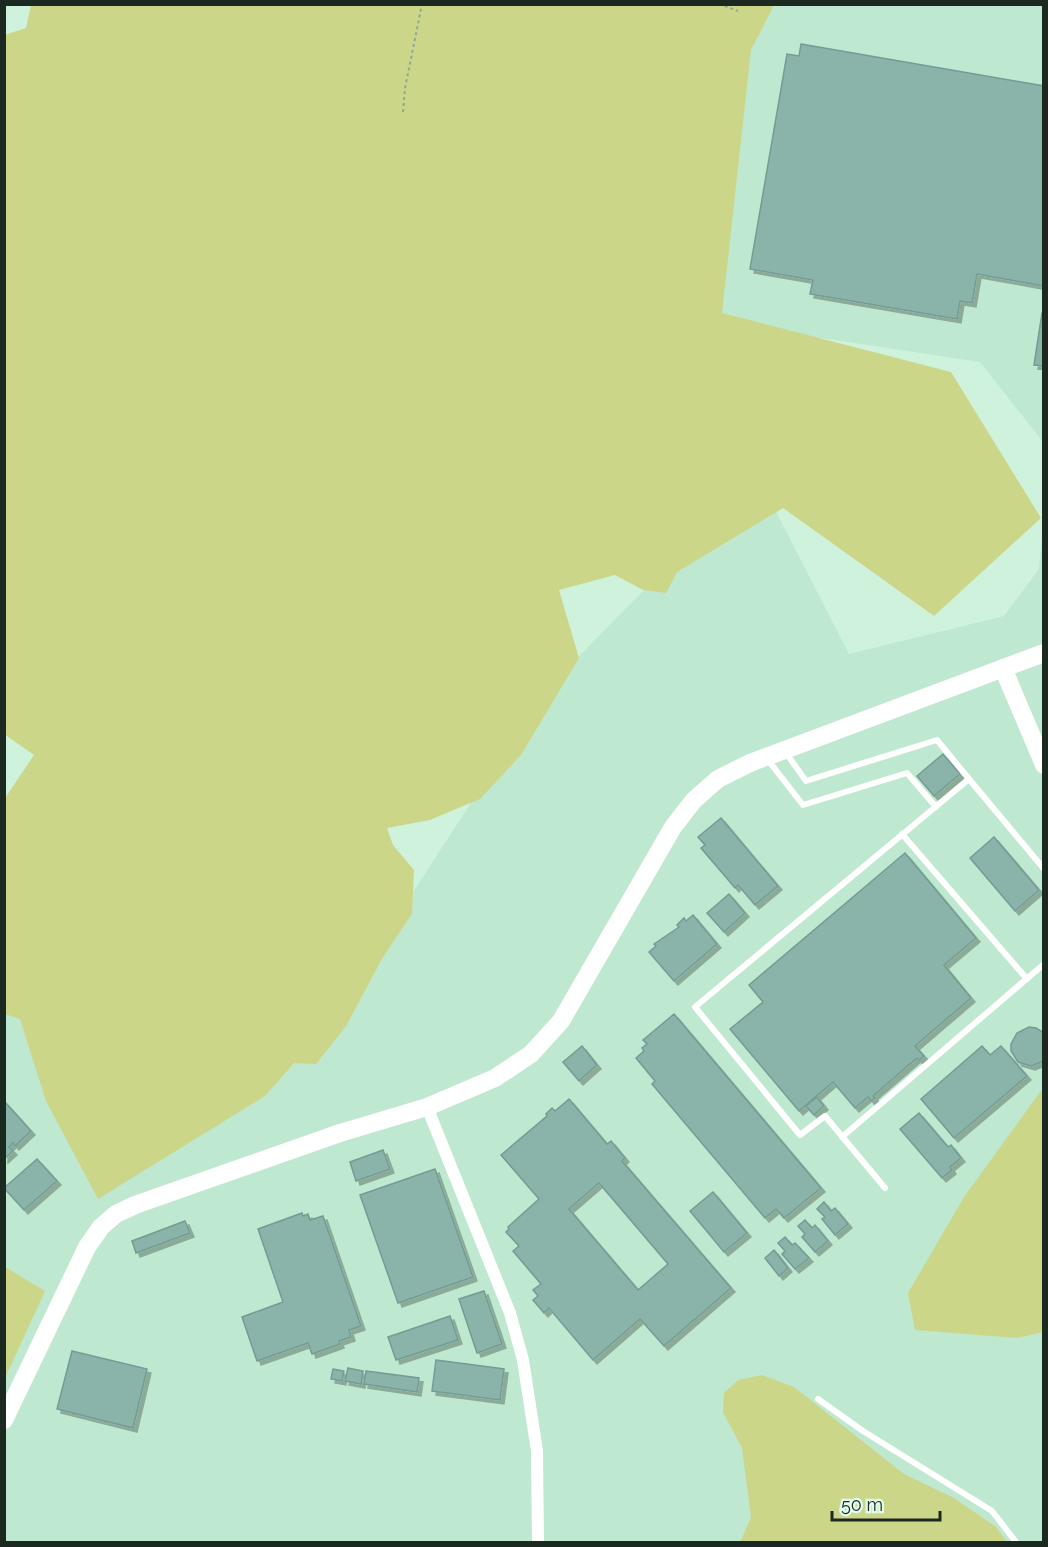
<svg xmlns="http://www.w3.org/2000/svg" width="1048" height="1547" font-family="Raleway,sans-serif">
  <style>
    .built { fill: #bee8cf }
    .green { fill: #ccd689 }
    .building { fill: #8ab3aa; stroke: #749c94; stroke-width: 1.5; fill-rule: evenodd; filter: url(#shadow) }
    .lines { fill: none; stroke-linecap: round; stroke-linejoin: round }
    .path { stroke: #8da898; stroke-width: 2; stroke-dasharray: 3 3; stroke-linecap: butt }
    .lane { stroke: #fff; stroke-width: 6 }
    .street { stroke: #fff; stroke-width: 12 }
    .secondary { stroke: #fff; stroke-width: 18 }
  </style>
  <defs>
    <filter id="shadow"><feDropShadow dx="4" dy="4" stdDeviation="0" flood-color="#0004"/></filter>
  </defs>
  <rect width="100%" height="100%" fill="#cff2dd"/>
  <!-- built -->
  <g class="built">
    <path d="M748,5H1043V442L980,362L703,320Z"/>
    <path d="M769,498L849,654L1004,616L1039,569L1043,524V1542H5L4,1000L329,1017L425,874L539,697L654,580Z"/>
  </g>
  <!-- green -->
  <g class="green">
    <path d="M31,5H774L751,50L722,313L951,372L1041,518L934,616L783,508L677,572L666,593L643,590L615,575L559,590L579,658L521,755L480,799L430,820L387,828L393,845L414,870L412,914L383,957L346,1026L316,1064L294,1063L265,1096L98,1199L46,1101L20,1019L5,1014V798L34,755L4,734V35L26,28Z"/>
    <path d="M1043,1088V1332L1017,1338L915,1330L908,1293L964,1197Z"/>
    <path d="M5,1267L45,1291L5,1378Z"/>
    <path d="M762,1375L794,1387L904,1474L954,1498L996,1527L1007,1542H740L751,1518L742,1448L723,1412L724,1393L738,1380Z"/>
  </g>
  <!-- building -->
  <g class="building">
    <path d="M801,44L1044,86V286L977,274L972,303L960,301L957,319L810,294L813,280L750,269L787,54L799,56Z"/>
    <path d="M1042,313H1044V366L1034,365Z"/>
    <path d="M943,754L960,774L934,796L917,776Z"/>
    <path d="M721,818L778,886L755,905L738,885L735,888L701,848L705,845L698,837Z"/>
    <path d="M994,837L1039,890L1015,911L970,858Z"/>
    <path d="M905,853L976,938L944,965L971,998L915,1046L924,1056L919,1060L917,1058L873,1096L875,1098L871,1101L868,1097L855,1108L833,1082L799,1111L730,1029L763,1002L749,985Z"/>
    <path d="M729,894L745,913L724,932L707,913Z"/>
    <path d="M693,915L717,944L674,981L649,952L656,946L654,944L679,927L677,925L684,918L686,921Z"/>
    <path d="M674,1014L821,1188L784,1218L776,1209L765,1218L652,1084L655,1081L636,1058L644,1051L642,1048L647,1044L643,1040Z"/>
    <path d="M1029,1027L1036,1028L1044,1033V1061L1031,1066L1018,1062L1011,1051V1044L1017,1033Z"/>
    <path d="M582,1046L597,1065L579,1081L563,1062Z"/>
    <path d="M982,1046L990,1055L1001,1046L1027,1076L954,1138L921,1099Z"/>
    <path d="M817,1097L824,1106L814,1115L806,1106Z"/>
    <path d="M569,1099L607,1144L611,1141L625,1158L622,1161L731,1288L664,1346L640,1319L593,1360L549,1308L544,1313L533,1300L538,1296L533,1290L541,1284L513,1251L519,1246L506,1232L509,1229L508,1227L539,1199L501,1155L547,1116L546,1114L552,1108L555,1111ZM599,1183L668,1264L638,1290L569,1209Z"/>
    <path d="M4,1101L31,1131L15,1146L13,1143L9,1147L13,1151L4,1159Z"/>
    <path d="M919,1113L948,1147L951,1145L961,1158L950,1167L952,1170L942,1178L900,1129Z"/>
    <path d="M383,1150L390,1169L356,1181L350,1162Z"/>
    <path d="M37,1159L57,1181L24,1210L4,1188Z"/>
    <path d="M435,1169L473,1277L398,1303L360,1195Z"/>
    <path d="M713,1192L747,1233L724,1252L690,1211Z"/>
    <path d="M824,1202L831,1211L835,1208L848,1224L835,1235L822,1219L825,1217L817,1209Z"/>
    <path d="M302,1213L303,1216L308,1214L310,1220L323,1216L361,1326L349,1330L351,1337L339,1341L340,1344L312,1354L308,1343L257,1361L242,1317L283,1302L258,1229Z"/>
    <path d="M805,1220L812,1228L815,1225L828,1241L815,1252L802,1237L805,1234L798,1226Z"/>
    <path d="M185,1221L190,1233L136,1253L132,1241Z"/>
    <path d="M785,1237L792,1245L795,1243L809,1258L795,1269L782,1254L785,1251L778,1243Z"/>
    <path d="M774,1250L788,1268L779,1276L765,1258Z"/>
    <path d="M484,1291L502,1344L477,1353L459,1299Z"/>
    <path d="M450,1316L458,1340L396,1360L388,1337Z"/>
    <path d="M72,1351L147,1369L133,1428L57,1409Z"/>
    <path d="M436,1360L504,1369L500,1400L432,1391Z"/>
    <path d="M348,1368L363,1371L361,1384L345,1381Z"/>
    <path d="M333,1369L344,1371L342,1381L331,1379Z"/>
    <path d="M366,1371L419,1378L417,1392L364,1384Z"/>
  </g>
  <g class="lines">
    <!-- path -->
    <g class="path">
      <path d="M719,4L738,11"/>
      <path d="M403,112L405,88L422,4"/>
    </g>
    <!-- lane -->
    <g class="lane">
      <path d="M786,753L806,781L937,740L969,779"/>
      <path d="M768,760L803,805L907,773L936,807"/>
      <path d="M902,834L1027,979"/>
      <path d="M842,1137L1044,964"/>
      <path d="M885,1188L825,1116L800,1135L695,1007L969,779L1044,869"/>
      <path d="M818,1399L863,1431L992,1511L1016,1542"/>
    </g>
    <!-- street -->
    <path class="street" d="M427,1107L510,1313L523,1360L537,1451L538,1542"/>
    <!-- secondary -->
    <g class="secondary">
      <path d="M1003,668L1044,765"/>
      <path d="M4,1420L87,1247L101,1227L116,1214L135,1205L340,1133L427,1107L495,1078L531,1054L561,1021L673,827L694,800L718,779L750,763L1044,653"/>
    </g>
  </g>
  <!-- border -->
  <rect width="1048" height="1547" fill="none" stroke="#1c2921" stroke-width="12"/>
  <!-- scale -->
  <path d="M832 1511v9h108v-9" fill="none" stroke="#1c2921" stroke-width="3"/>
  <text x="841" y="1511" font-size="18" fill="#1c2921" stroke="#e2fded" stroke-width="4.5" paint-order="stroke">50 m</text>
</svg>
